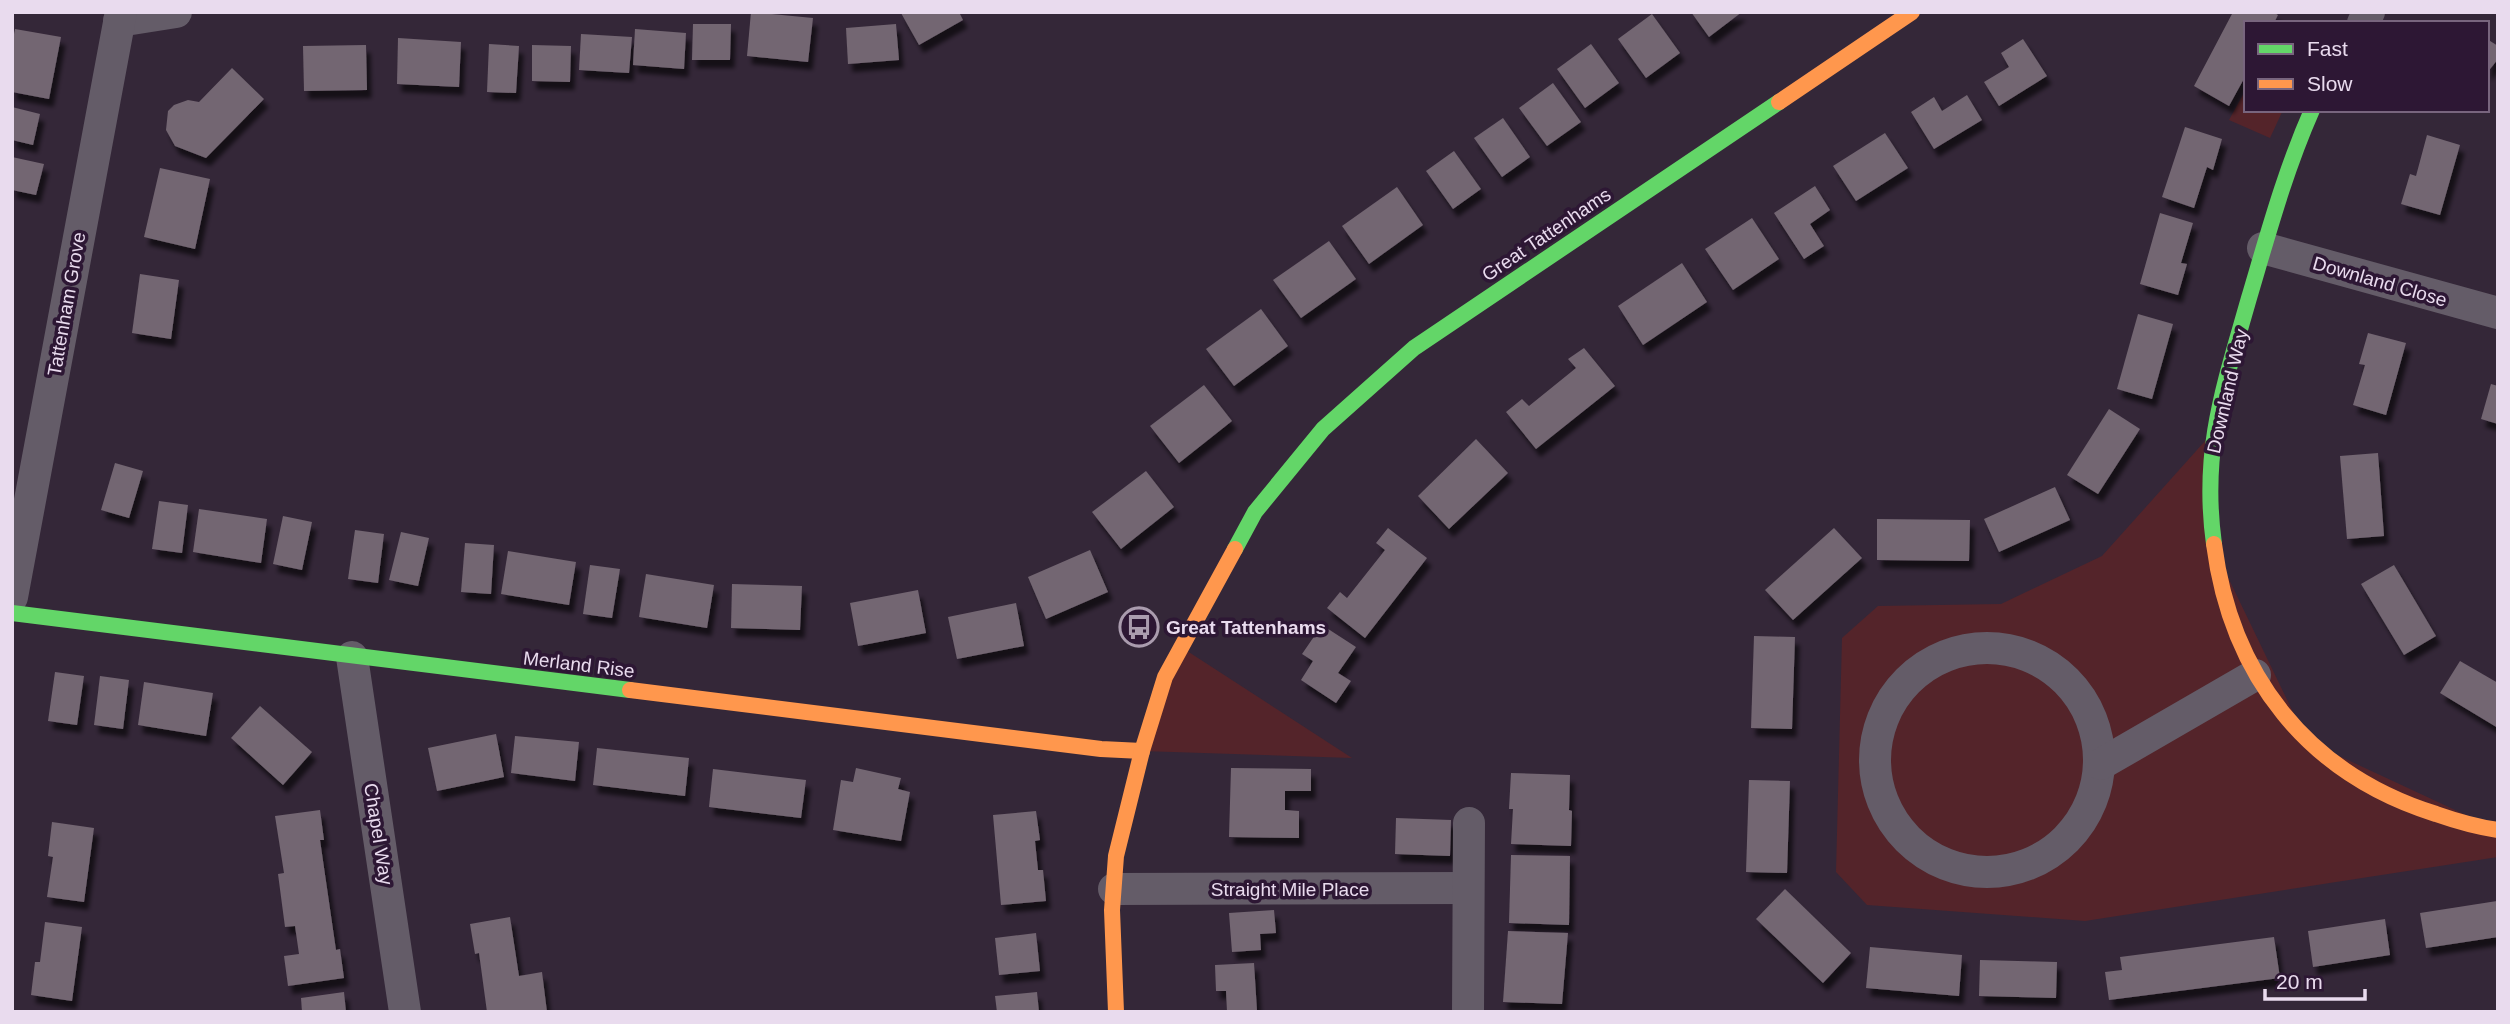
<svg xmlns="http://www.w3.org/2000/svg" width="2510" height="1024" font-family="Arial,sans-serif">
  <style>
    .green { fill: #54242a }
    .building { fill: #736672; filter: url(#shadow) }
    .lines { fill: none; stroke-linecap: round; stroke-linejoin: round }
    .street { stroke: #645c68; stroke-width: 32 }
    .fast { stroke: #63d668; stroke-width: 16 }
    .slow { stroke: #ff974d; stroke-width: 16 }
    .labels { text-anchor: middle; stroke-width: 7; stroke-linejoin: round; paint-order: stroke }
    .street-label { font-size: 19px; fill: #e9dbee; stroke: #2d1734 }
    .poi-label { font-size: 19px; font-weight: bold; fill: #e9dbee; stroke: #2d1734; text-anchor: start }
  </style>
  <defs>
    <filter id="shadow"><feDropShadow dx="4.5" dy="8" stdDeviation="2" flood-color="#0009"/></filter>
  </defs>
  <rect width="100%" height="100%" fill="#342738"/>
  <!-- green -->
  <g class="green">
    <path d="M2246,89V110H2283L2270,138L2229,120Z"/>
    <path d="M2214,431L2210,540L2307,741L2498,830V857L2085,921L1867,905L1836,872L1842,638L1878,606L2001,604L2102,556Z"/>
    <path d="M1181,647L1352,758L1142,751Z"/>
  </g>
  <!-- building -->
  <g class="building">
    <path d="M751,12L813,18L808,62L747,56Z"/>
    <path d="M903,12H959L963,20L919,45L901,13Z"/>
    <path d="M1691,12H1742L1709,37Z"/>
    <path d="M2233,12H2273L2278,15L2274,23H2246V75L2229,106L2194,86Z"/>
    <path d="M1652,14L1680,53L1646,78L1618,39Z"/>
    <path d="M693,24H731L730,60H692Z"/>
    <path d="M896,24L899,60L848,64L846,28Z"/>
    <path d="M15,29L61,37L49,99L12,92V44Z"/>
    <path d="M635,29L686,33L684,69L633,65Z"/>
    <path d="M581,34L632,37L629,73L579,70Z"/>
    <path d="M398,38L461,42L459,87L397,84Z"/>
    <path d="M2023,39L2047,76L1999,106L1984,82L2009,67L2001,53Z"/>
    <path d="M2487,39L2498,46V59L2487,73Z"/>
    <path d="M489,44L519,46L516,93L487,92Z"/>
    <path d="M1591,44L1619,83L1585,108L1557,69Z"/>
    <path d="M366,45L367,90L304,91L303,46Z"/>
    <path d="M532,45L571,46L570,82L532,81Z"/>
    <path d="M232,68L264,99L206,158L175,146L166,130L168,111L174,105L188,100L199,102Z"/>
    <path d="M1553,83L1581,122L1547,146L1519,108Z"/>
    <path d="M1967,95L1982,120L1934,149L1911,112L1934,97L1942,111Z"/>
    <path d="M12,107L40,114L33,145L12,140Z"/>
    <path d="M1503,118L1530,157L1502,177L1474,138Z"/>
    <path d="M2185,127L2222,139L2213,170L2207,167L2194,208L2162,197Z"/>
    <path d="M1885,133L1908,168L1856,201L1833,166Z"/>
    <path d="M2427,135L2460,145L2440,215L2401,204L2410,174L2416,176Z"/>
    <path d="M1454,151L1481,189L1453,209L1426,171Z"/>
    <path d="M12,157L44,164L36,195L12,190Z"/>
    <path d="M160,168L210,179L195,249L144,237Z"/>
    <path d="M1815,186L1830,210L1810,224L1824,246L1804,259L1774,213Z"/>
    <path d="M1397,187L1423,225L1369,264L1342,226Z"/>
    <path d="M2160,213L2193,223L2181,263L2187,264L2178,295L2140,284Z"/>
    <path d="M1752,218L1779,259L1733,290L1705,249Z"/>
    <path d="M1329,241L1356,279L1301,318L1273,280Z"/>
    <path d="M1682,263L1707,302L1643,345L1618,306Z"/>
    <path d="M140,274L179,280L171,339L132,333Z"/>
    <path d="M1261,309L1288,346L1234,386L1206,349Z"/>
    <path d="M2138,314L2173,324L2152,399L2117,389Z"/>
    <path d="M2368,333L2406,343L2386,415L2353,405L2365,365L2359,364Z"/>
    <path d="M1584,348L1615,386L1536,449L1506,412L1522,399L1529,406L1576,368L1568,359Z"/>
    <path d="M2491,384L2498,386V424L2481,419Z"/>
    <path d="M1204,385L1232,421L1179,463L1150,426Z"/>
    <path d="M2109,409L2140,429L2098,494L2067,475Z"/>
    <path d="M1476,439L1508,473L1449,529L1418,496Z"/>
    <path d="M2378,453L2384,536L2347,539L2340,456Z"/>
    <path d="M115,463L143,471L129,518L101,510Z"/>
    <path d="M1146,471L1174,507L1121,549L1092,512Z"/>
    <path d="M2055,487L2070,520L1999,552L1984,519Z"/>
    <path d="M159,501L188,505L182,553L152,549Z"/>
    <path d="M199,509L267,519L261,563L193,552Z"/>
    <path d="M283,516L312,522L302,570L273,564Z"/>
    <path d="M1877,519L1970,520L1969,561L1877,560Z"/>
    <path d="M1388,528L1427,558L1365,638L1327,608L1340,592L1347,598L1385,550L1376,543Z"/>
    <path d="M1834,528L1862,558L1793,620L1765,590Z"/>
    <path d="M355,530L384,534L378,583L348,579Z"/>
    <path d="M401,532L429,538L418,586L389,580Z"/>
    <path d="M465,543L494,545L491,594L461,592Z"/>
    <path d="M1090,550L1108,592L1046,619L1028,577Z"/>
    <path d="M508,551L576,562L569,605L501,594Z"/>
    <path d="M590,565L620,569L612,618L583,614Z"/>
    <path d="M2394,565L2436,636L2404,655L2361,584Z"/>
    <path d="M646,574L714,585L707,628L639,617Z"/>
    <path d="M732,584L802,586L800,630L731,628Z"/>
    <path d="M918,590L926,633L858,646L850,603Z"/>
    <path d="M1016,603L1024,646L957,659L948,617Z"/>
    <path d="M1322,625L1356,647L1338,673L1351,681L1336,703L1301,680L1313,661L1302,654Z"/>
    <path d="M1754,636L1795,637L1792,729L1751,728Z"/>
    <path d="M2460,661L2498,683V728L2440,693Z"/>
    <path d="M55,672L84,676L77,725L48,721Z"/>
    <path d="M100,676L129,680L123,729L94,725Z"/>
    <path d="M144,682L213,693L206,736L138,725Z"/>
    <path d="M260,706L312,752L283,785L231,738Z"/>
    <path d="M496,734L504,777L437,791L428,748Z"/>
    <path d="M515,736L579,742L575,781L511,773Z"/>
    <path d="M597,748L689,758L685,796L593,785Z"/>
    <path d="M856,768L901,778L898,789L910,792L901,841L833,830L841,780L853,782Z"/>
    <path d="M1231,768L1311,769V791H1285V810L1299,811V838L1229,837Z"/>
    <path d="M713,769L806,780L801,818L709,807Z"/>
    <path d="M1511,773L1570,775L1569,810L1572,811L1571,846L1511,844L1513,809H1509Z"/>
    <path d="M1749,780L1790,781L1787,873L1746,872Z"/>
    <path d="M320,810L324,840H320L336,950L340,949L344,978L288,986L284,956L299,954L295,926L285,927L278,874L284,873L275,816Z"/>
    <path d="M1036,811L1040,840L1035,841L1038,870H1043L1046,901L1001,905L993,815Z"/>
    <path d="M1396,818L1451,820L1450,856L1395,854Z"/>
    <path d="M52,822L94,828L84,902L47,897L53,857L48,856Z"/>
    <path d="M1511,855L1570,856L1569,925L1509,923Z"/>
    <path d="M1785,889L1851,953L1823,983L1756,919Z"/>
    <path d="M2497,901L2498,937L2426,948L2420,913Z"/>
    <path d="M1274,910L1276,933L1260,934L1261,950L1232,952L1229,913Z"/>
    <path d="M510,917L519,976L542,972L547,1012H487L479,953L475,954L470,924Z"/>
    <path d="M2385,919L2390,955L2313,967L2308,931Z"/>
    <path d="M45,922L82,927L72,1001L31,995L35,962H40Z"/>
    <path d="M1508,931L1568,933L1562,1004L1503,1002Z"/>
    <path d="M1036,933L1040,971L999,975L995,938Z"/>
    <path d="M2274,937L2280,978L2109,1000L2105,972L2122,970L2120,957Z"/>
    <path d="M1870,947L1962,955L1959,996L1866,988Z"/>
    <path d="M1980,960L2057,962L2056,998L1979,996Z"/>
    <path d="M1254,963L1257,1011L1227,1012L1226,991H1216L1215,965Z"/>
    <path d="M344,992L346,1012H302L301,998Z"/>
    <path d="M1037,992L1039,1012H997L995,996Z"/>
  </g>
  <g class="lines">
    <!-- street -->
    <g class="street">
      <path d="M119,21L176,12"/>
      <path d="M2363,23L2369,12"/>
      <path d="M2263,248L2498,313"/>
      <path d="M12,597L121,12"/>
      <circle cx="1987" cy="760" r="112"/>
      <path d="M352,657L405,1012"/>
      <path d="M2101,764L2255,675"/>
      <path d="M1114,889L1467,888"/>
      <path d="M1468,1012L1469,823"/>
    </g>
    <!-- fast -->
    <g class="fast">
      <path d="M2214,544C2201,450 2224,386 2249,298C2268,234 2285,171 2312,110"/>
      <path d="M1235,549L1255,512L1323,429L1414,348L1779,102"/>
      <path d="M12,613L630,690"/>
    </g>
    <!-- slow -->
    <g class="slow">
      <path d="M1779,102L1912,12"/>
      <path d="M2214,544C2231,676 2308,774 2436,814C2456,821 2477,827 2498,830"/>
      <path d="M630,690L1101,749L1142,751"/>
      <path d="M1116,1012L1112,910L1116,856L1142,751L1165,677L1235,549"/>
    </g>
  </g>
  <!-- icons -->
  <defs>
    <g id="bus-ring" transform="scale(2.0125)"><circle r="9.5" fill="#2d1734" stroke="#aa9cae" stroke-width="1.5"/><path d="M-5-6H5V4H4V6H2V4H-2V6H-4V4H-5ZM-3.5-4V0h7V-4ZM-3.5 1.2v1.5H-2V1.2ZM2 1.2v1.5H3.5V1.2Z" fill="#aa9cae"/></g>
  </defs>
  <g fill-rule="evenodd">
    <use href="#bus-ring" x="1139" y="627"/>
  </g>
  <g class="labels">
    <!-- street labels -->
    <g class="street-label">
      <text transform="translate(1546 234) rotate(-34)" y="7">Great Tattenhams</text>
      <text transform="translate(2380 281) rotate(16)" y="7">Downland Close</text>
      <text transform="translate(66 304) rotate(-80)" y="7">Tattenham Grove</text>
      <text transform="translate(2227 391) rotate(-77)" y="7">Downland Way</text>
      <text transform="translate(579 664) rotate(7)" y="7">Merland Rise</text>
      <text transform="translate(379 834) rotate(81)" y="7">Chapel Way</text>
      <text x="1290" y="896">Straight Mile Place</text>
    </g>
    <!-- poi labels -->
    <g class="poi-label">
      <text x="1166" y="634">Great Tattenhams</text>
    </g>
  </g>
  <!-- border -->
  <rect width="2510" height="1024" fill="none" stroke="#e9dbee" stroke-width="28"/>
  <!-- legend -->
  <rect x="2244" y="21" width="245" height="91" fill="#2d1734" stroke="#78657e" stroke-width="2"/>
  <rect x="2258" y="44" width="35" height="10" fill="#63d668" stroke="#78657e" stroke-width="2"/>
  <text x="2307" y="56" font-size="21" fill="#e9dbee">Fast</text>
  <rect x="2258" y="79" width="35" height="10" fill="#ff974d" stroke="#78657e" stroke-width="2"/>
  <text x="2307" y="91" font-size="21" fill="#e9dbee">Slow</text>
  <!-- scale -->
  <path d="M2265 989v10h100v-10" fill="none" stroke="#e9dbee" stroke-width="3.5"/>
  <text x="2276" y="989" font-size="21" fill="#e9dbee" stroke="#2d1734" stroke-width="5" paint-order="stroke">20 m</text>
</svg>
